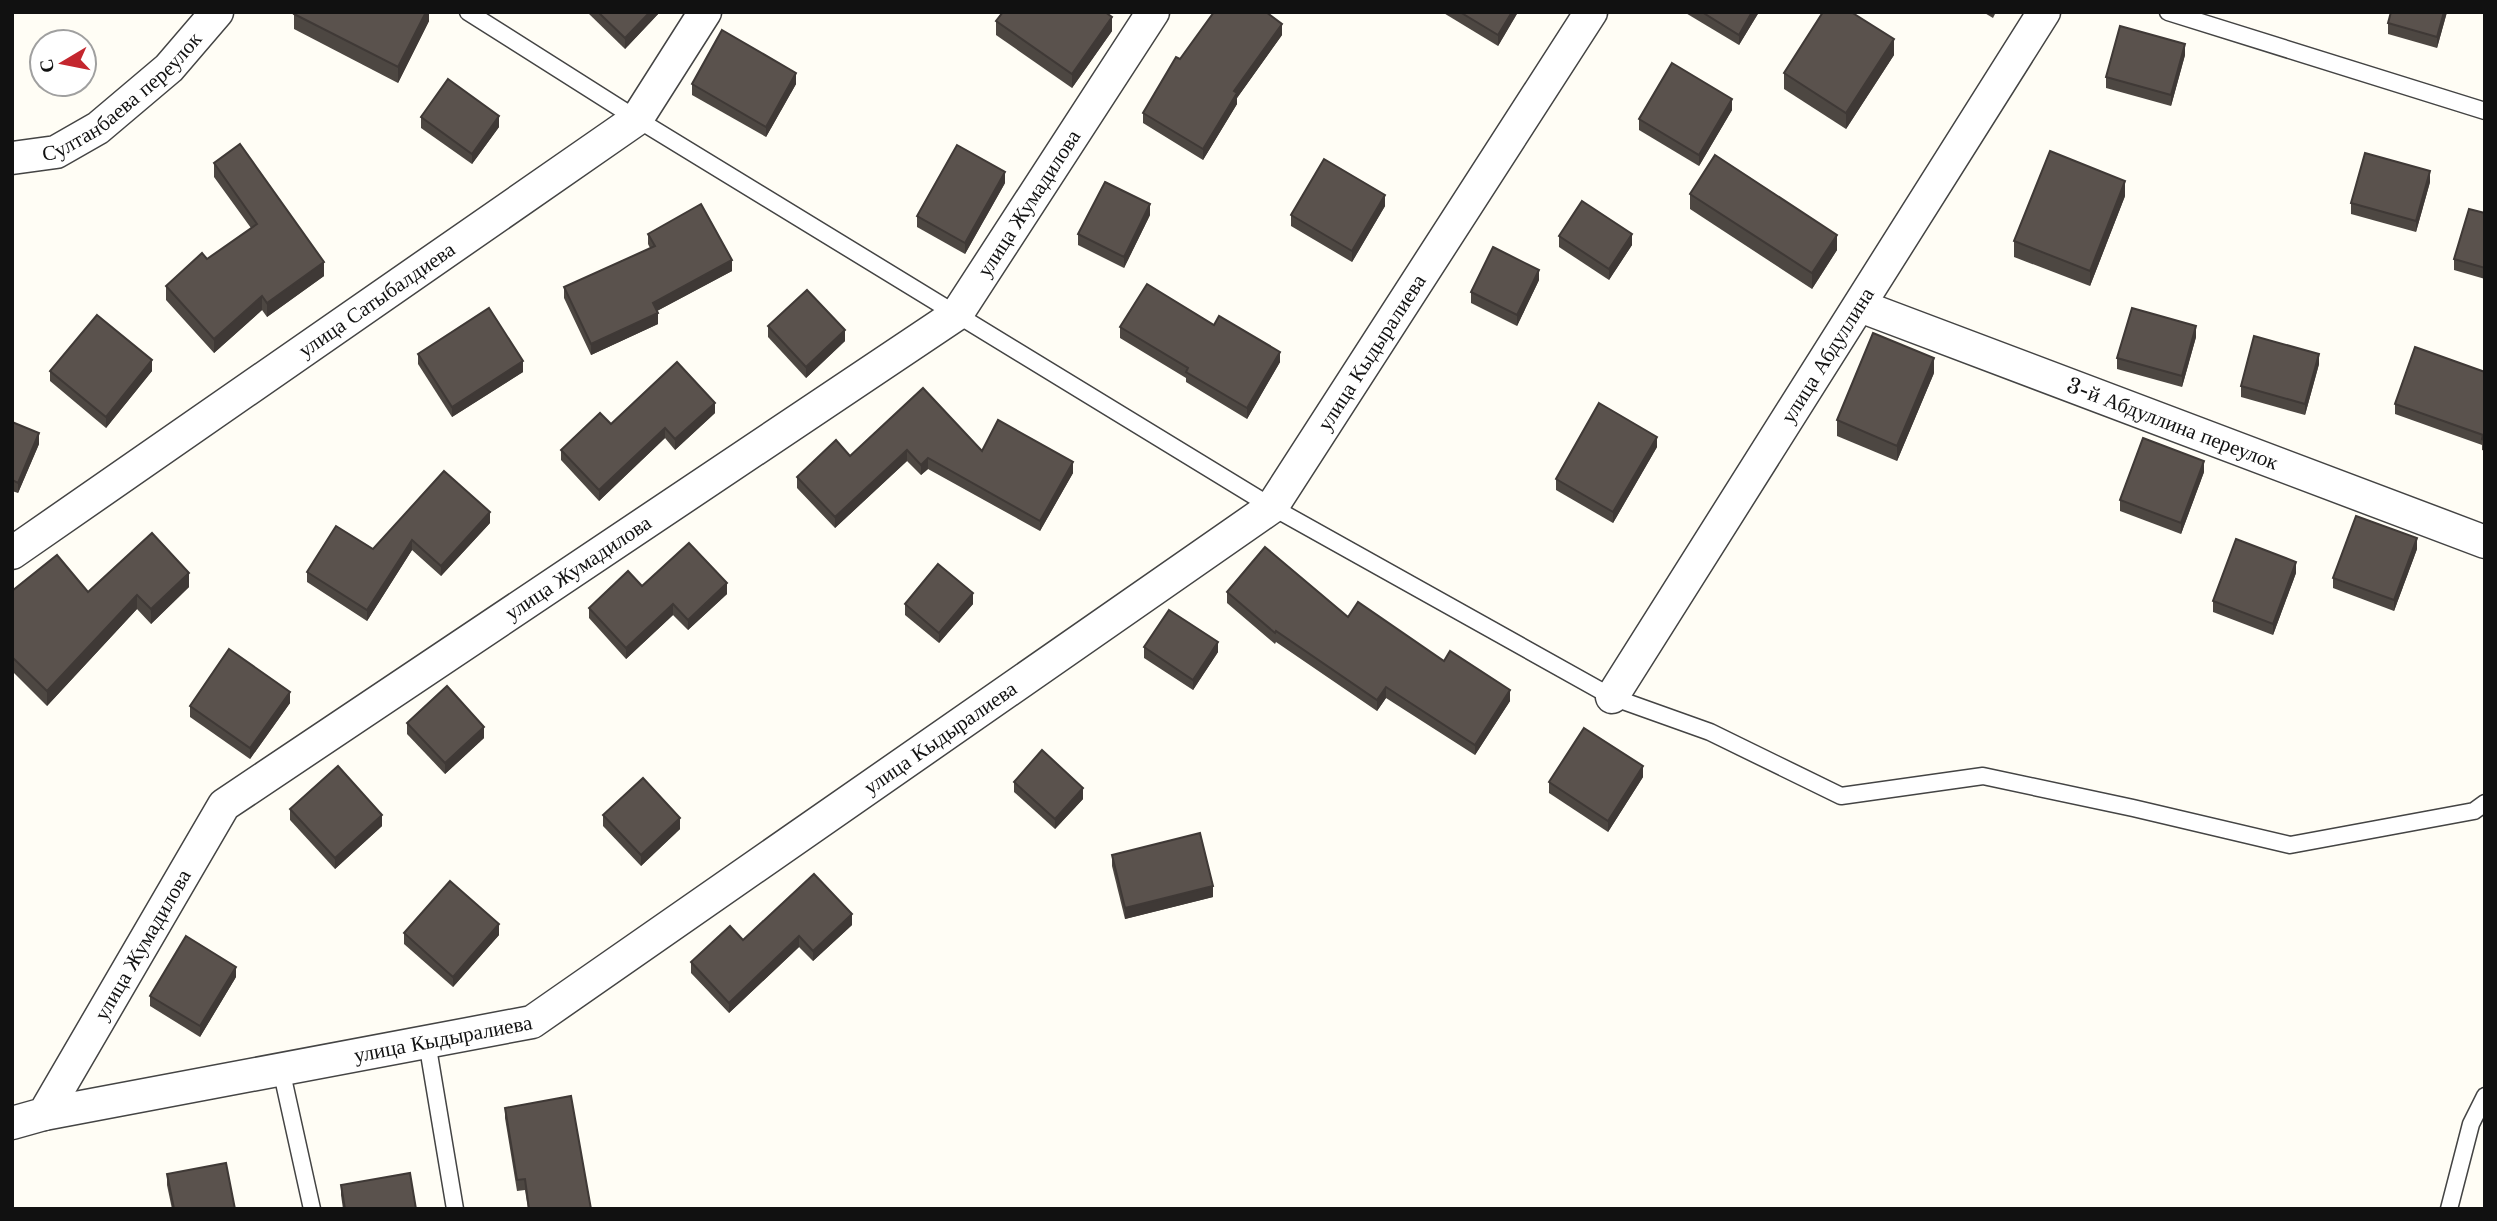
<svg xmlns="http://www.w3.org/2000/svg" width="2497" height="1221" font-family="'Libre Baskerville',serif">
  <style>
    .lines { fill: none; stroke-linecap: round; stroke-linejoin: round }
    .lane-casing { stroke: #444; stroke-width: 19 }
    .street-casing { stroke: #444; stroke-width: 35 }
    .lane { stroke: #fff; stroke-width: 16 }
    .street { stroke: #fff; stroke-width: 32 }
    .wall { fill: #4d4742 }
    .shaded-wall { fill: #3f3936 }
    .building { fill: #5a524d; stroke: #3f3936; stroke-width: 2 }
    .labels { text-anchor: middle; stroke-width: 7; stroke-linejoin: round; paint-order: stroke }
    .street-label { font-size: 21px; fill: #111; stroke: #fff }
  </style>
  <rect width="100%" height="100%" fill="#fffdf5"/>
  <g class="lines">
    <!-- lane casing -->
    <g class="lane-casing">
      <g id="lane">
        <path d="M468,12L637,119L1272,507L1612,697L1710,732L1841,796L1983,776L2133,808L2290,845L2474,811L2485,803"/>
        <path d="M2168,12L2485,111"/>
        <path d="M427,1042L455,1209"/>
        <path d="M281,1069L312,1209"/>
        <path d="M2449,1209L2471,1124L2485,1096"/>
      </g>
    </g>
    <!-- street casing -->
    <g class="street-casing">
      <g id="street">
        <path id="s1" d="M12,158L56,152L98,128L169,68L217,12"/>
        <path id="s2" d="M1860,306L2485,542"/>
        <path id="s3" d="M12,553L637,119L705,12"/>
        <path id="s4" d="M1612,697L2044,12"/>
        <path id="s5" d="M44,1114L532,1022L1272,507L1591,12"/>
        <path id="s6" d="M12,1123L44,1114L224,805L957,314L1153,12"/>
      </g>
    </g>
    <!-- lane -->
    <use href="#lane" class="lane"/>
    <!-- street -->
    <use href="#street" class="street"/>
  </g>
  <!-- wall -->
  <g class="wall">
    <path d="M429,12V21L398,83L294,29V14Z"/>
    <path d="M587,12H660L625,49Z"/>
    <path d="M1442,12H1518L1498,46Z"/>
    <path d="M1684,12H1759L1739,45Z"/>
    <path d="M1983,12H1996L1993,18Z"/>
    <path d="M2447,12L2437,48L2388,34V23Z"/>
    <path d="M996,21L1112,31L1072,88L996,35Z"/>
    <path d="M1282,35L1237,98V104L1203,160L1143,123V113L1180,59Z"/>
    <path d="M1894,55L1846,129L1784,89V73Z"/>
    <path d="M2185,55L2171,106L2106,88V77Z"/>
    <path d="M692,84H796L766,137L692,95Z"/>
    <path d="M1732,110L1699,166L1639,130V119Z"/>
    <path d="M421,117L499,127L472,164L421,128Z"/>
    <path d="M214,163L324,276L267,317L262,310L214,353L166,300V286L207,259L251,228L214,177Z"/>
    <path d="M2430,182L2416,232L2351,214V203Z"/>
    <path d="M1005,183L965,254L917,227V216Z"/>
    <path d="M1690,194L1837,250L1812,289L1690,209Z"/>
    <path d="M2125,196L2090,286L2014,257V241Z"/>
    <path d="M1385,206L1352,262L1291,226V215Z"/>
    <path d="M2485,213V279L2454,270V259Z"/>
    <path d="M1150,215L1124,268L1078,245V234Z"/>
    <path d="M648,234L732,271L657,311L658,324L591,355L564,298V287L650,248L648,244Z"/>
    <path d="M1559,236L1632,245L1609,280L1559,247Z"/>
    <path d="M1539,280L1517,326L1471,303V292Z"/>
    <path d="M1214,325L1280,362L1247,419L1186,382V378L1120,338V327Z"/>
    <path d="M768,326L845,341L806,378L768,337Z"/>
    <path d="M2196,337L2182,387L2117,369V358Z"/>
    <path d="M418,354L523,372L452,417L418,364Z"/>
    <path d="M2319,364L2305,415L2241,397V386Z"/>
    <path d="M50,371H152L106,428L50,381Z"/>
    <path d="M2485,372V451L2482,450V445L2395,414V404Z"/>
    <path d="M1934,373L1897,461L1837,436V420Z"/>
    <path d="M923,388L982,451L1073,473L1040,531L928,469L921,475L907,461L835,528L797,488V477L850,456Z"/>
    <path d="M715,413L675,450L665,438L599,501L561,460V450L611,424Z"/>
    <path d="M12,422L39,444L18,493L12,491Z"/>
    <path d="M1657,447L1613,523L1556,490V479Z"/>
    <path d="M2204,472L2181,534L2120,511V500Z"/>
    <path d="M490,523L441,576L412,550L367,621L307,582V572L373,549Z"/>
    <path d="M2417,549L2394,611L2333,588V578Z"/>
    <path d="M2296,573L2273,635L2213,612V601Z"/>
    <path d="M642,586L727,594L688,630L673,615L626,659L589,618V608Z"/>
    <path d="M189,587L151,624L137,609L47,706L12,671V591L88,592Z"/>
    <path d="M1227,592L1348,617L1444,661L1510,701L1475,755L1386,698L1377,711L1276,642L1275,644L1227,603Z"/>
    <path d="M905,604H973L939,643L905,615Z"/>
    <path d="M1144,647L1218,652L1193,690L1144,658Z"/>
    <path d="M290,703L250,759L190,717V706Z"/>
    <path d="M407,723L484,738L445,774L407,734Z"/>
    <path d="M1643,777L1608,832L1549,793V782Z"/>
    <path d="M1014,782L1083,799L1055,829L1014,792Z"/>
    <path d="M290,809L382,826L335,869L290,820Z"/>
    <path d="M603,815L680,829L641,866L603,826Z"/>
    <path d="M1112,855L1213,897L1125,919L1112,866Z"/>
    <path d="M852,925L813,961L799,947L729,1013L691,973V962L743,940Z"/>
    <path d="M404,933L499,935L453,987L404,944Z"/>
    <path d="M236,977L200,1037L150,1006V996Z"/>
    <path d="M505,1108L591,1209H528L525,1190L517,1191L505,1118Z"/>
    <path d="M167,1174L235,1209H172L167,1185Z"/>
    <path d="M341,1185L416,1209H343L341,1195Z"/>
  </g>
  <!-- shaded-wall -->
  <g class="shaded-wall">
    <path d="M426,12H429V21L398,83V67Z"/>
    <path d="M650,12H660L625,49V38Z"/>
    <path d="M1512,12H1518L1498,46V35Z"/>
    <path d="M1752,12H1759L1739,45V35Z"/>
    <path d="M2444,12H2447L2437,48V37Z"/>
    <path d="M1112,17V31L1072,88V74Z"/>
    <path d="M1282,24V35L1237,98V104L1203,160V149L1234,91Z"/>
    <path d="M1894,39V55L1846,129V113Z"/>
    <path d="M2185,44V55L2171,106V95Z"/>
    <path d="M796,73V84L766,137V127Z"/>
    <path d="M1732,99V110L1699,166V155Z"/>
    <path d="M499,116V127L472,164V154Z"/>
    <path d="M2430,171V182L2416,232V221Z"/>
    <path d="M1005,172V183L965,254V243Z"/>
    <path d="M2125,181V196L2090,286V271Z"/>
    <path d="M1385,195V206L1352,262V251Z"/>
    <path d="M1150,204V215L1124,268V257Z"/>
    <path d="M1632,234V245L1609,280V269Z"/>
    <path d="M1837,235V250L1812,289V273Z"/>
    <path d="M732,260V271L653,313V303Z"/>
    <path d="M324,262V276L267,317V303Z"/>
    <path d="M1539,270V280L1517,326V315Z"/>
    <path d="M262,296V310L214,353V339Z"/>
    <path d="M658,313V324L591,355V344Z"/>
    <path d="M2196,326V337L2182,387V376Z"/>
    <path d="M845,330V341L806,378V367Z"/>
    <path d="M1280,352V362L1247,419V408Z"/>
    <path d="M2319,354V364L2305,415V404Z"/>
    <path d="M1934,358V373L1897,461V446Z"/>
    <path d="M152,360V371L106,428V417Z"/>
    <path d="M523,361V372L452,417V407Z"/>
    <path d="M715,403V413L675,450V439Z"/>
    <path d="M665,428V438L599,501V490Z"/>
    <path d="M39,433V444L18,493V483Z"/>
    <path d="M1657,437V447L1613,523V512Z"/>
    <path d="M907,450V461L835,528V517Z"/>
    <path d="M928,458V469L921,475V465Z"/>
    <path d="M2204,461V472L2181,534V523Z"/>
    <path d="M1073,462V473L1040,531V521Z"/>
    <path d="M490,512V523L441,576V566Z"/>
    <path d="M2417,538V549L2394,611V600Z"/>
    <path d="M412,540V550L367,621V610Z"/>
    <path d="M2296,562V573L2273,635V624Z"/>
    <path d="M189,573V587L151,624V609Z"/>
    <path d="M727,583V594L688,630V620Z"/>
    <path d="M973,593V604L939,643V633Z"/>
    <path d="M137,595V609L47,706V691Z"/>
    <path d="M673,604V615L626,659V648Z"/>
    <path d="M1218,642V652L1193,690V680Z"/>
    <path d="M1386,687V698L1377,711V700Z"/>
    <path d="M1510,690V701L1475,755V745Z"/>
    <path d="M290,692V703L250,759V748Z"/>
    <path d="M484,727V738L445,774V763Z"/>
    <path d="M1643,766V777L1608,832V821Z"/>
    <path d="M1083,788V799L1055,829V819Z"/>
    <path d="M382,815V826L335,869V858Z"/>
    <path d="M680,818V829L641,866V855Z"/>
    <path d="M1213,886V897L1125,919V908Z"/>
    <path d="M852,914V925L813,961V951Z"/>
    <path d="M499,924V935L453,987V977Z"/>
    <path d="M799,936V947L729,1013V1003Z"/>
    <path d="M236,967V977L200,1037V1026Z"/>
  </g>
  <!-- building -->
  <g class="building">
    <path d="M295,12H426L398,67L294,14Z"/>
    <path d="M598,12H650L625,38Z"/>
    <path d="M1003,12H1105L1112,17L1072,74L996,21Z"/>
    <path d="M1214,12H1266L1282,24L1234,91L1237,93L1203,149L1143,113L1176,57L1180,59Z"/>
    <path d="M1460,12H1512L1498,35Z"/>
    <path d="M1702,12H1752L1739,35Z"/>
    <path d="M1823,12H1851L1894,39L1846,113L1784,73Z"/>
    <path d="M2391,12H2444L2437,37L2388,23Z"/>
    <path d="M2120,26L2185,44L2171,95L2106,77Z"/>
    <path d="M722,30L796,73L766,127L692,84Z"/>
    <path d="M1672,63L1732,99L1699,155L1639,119Z"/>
    <path d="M448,79L499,116L472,154L421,117Z"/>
    <path d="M240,144L324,262L267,303L262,296L214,339L166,286L202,253L207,259L257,224L214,163Z"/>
    <path d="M957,145L1005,172L965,243L917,216Z"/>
    <path d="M2050,151L2125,181L2090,271L2014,241Z"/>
    <path d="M2365,153L2430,171L2416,221L2351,203Z"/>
    <path d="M1715,155L1837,235L1812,273L1690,194Z"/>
    <path d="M1324,159L1385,195L1352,251L1291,215Z"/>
    <path d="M1105,182L1150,204L1124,257L1078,234Z"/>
    <path d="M1582,201L1632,234L1609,269L1559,236Z"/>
    <path d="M701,204L732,260L653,303L658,313L591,344L564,287L655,246L648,234Z"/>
    <path d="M2469,209L2485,213V268L2454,259Z"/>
    <path d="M1493,247L1539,270L1517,315L1471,292Z"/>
    <path d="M1147,284L1214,325L1219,316L1280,352L1247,408L1186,372L1188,368L1120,327Z"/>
    <path d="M807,290L845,330L806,367L768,326Z"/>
    <path d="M489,308L523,361L452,407L418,354Z"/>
    <path d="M2132,308L2196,326L2182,376L2117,358Z"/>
    <path d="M97,315L152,360L106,417L50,371Z"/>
    <path d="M1873,333L1934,358L1897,446L1837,420Z"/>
    <path d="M2254,336L2319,354L2305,404L2241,386Z"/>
    <path d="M2415,347L2485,372V440L2482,439L2483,435L2395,404Z"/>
    <path d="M677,362L715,403L675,439L665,428L599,490L561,450L600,413L611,424Z"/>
    <path d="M923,388L982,451L998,420L1073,462L1040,521L928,458L921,465L907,450L835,517L797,477L836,440L850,456Z"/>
    <path d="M1599,403L1657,437L1613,512L1556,479Z"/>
    <path d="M12,422L39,433L18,483L12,480Z"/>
    <path d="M2143,438L2204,461L2181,523L2120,500Z"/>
    <path d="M444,471L490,512L441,566L412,540L367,610L307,572L336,526L373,549Z"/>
    <path d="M2356,516L2417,538L2394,600L2333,578Z"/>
    <path d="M152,533L189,573L151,609L137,595L47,691L12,657V591L57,555L88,592Z"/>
    <path d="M2236,539L2296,562L2273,624L2213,601Z"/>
    <path d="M689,543L727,583L688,620L673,604L626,648L589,608L628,571L642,586Z"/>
    <path d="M1265,547L1348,617L1358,602L1444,661L1450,651L1510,690L1475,745L1386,687L1377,700L1276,631L1275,633L1227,592Z"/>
    <path d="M938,564L973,593L939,633L905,604Z"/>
    <path d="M1169,610L1218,642L1193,680L1144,647Z"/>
    <path d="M229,649L290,692L250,748L190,706Z"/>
    <path d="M447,686L484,727L445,763L407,723Z"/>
    <path d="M1584,728L1643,766L1608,821L1549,782Z"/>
    <path d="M1042,750L1083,788L1055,819L1014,782Z"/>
    <path d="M338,766L382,815L335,858L290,809Z"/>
    <path d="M643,778L680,818L641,855L603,815Z"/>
    <path d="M1200,833L1213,886L1125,908L1112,855Z"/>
    <path d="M814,874L852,914L813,951L799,936L729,1003L691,962L730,926L743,940Z"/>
    <path d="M450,881L499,924L453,977L404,933Z"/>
    <path d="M186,936L236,967L200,1026L150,996Z"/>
    <path d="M571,1096L591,1209H529L525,1179L517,1180L505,1108Z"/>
    <path d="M226,1163L235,1209H174L167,1174Z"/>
    <path d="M410,1173L416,1209H345L341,1185Z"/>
  </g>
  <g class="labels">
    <!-- street labels -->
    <g class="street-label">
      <text dy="7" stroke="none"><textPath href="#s1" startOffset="130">Султанбаева переулок</textPath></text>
      <text dy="7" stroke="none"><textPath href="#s6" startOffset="1405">улица Жумадилова</textPath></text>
      <text dy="7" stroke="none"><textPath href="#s3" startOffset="444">улица Сатыбалдиева</textPath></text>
      <text dy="7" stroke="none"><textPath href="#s5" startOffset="1582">улица Кыдыралиева</textPath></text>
      <text dy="7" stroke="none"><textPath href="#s4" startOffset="404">улица Абдуллина</textPath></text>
      <text dy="7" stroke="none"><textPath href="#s2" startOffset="334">3-й Абдуллина переулок</textPath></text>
      <text dy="7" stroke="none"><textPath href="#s6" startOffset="817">улица Жумадилова</textPath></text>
      <text dy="7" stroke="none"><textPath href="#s5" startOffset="994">улица Кыдыралиева</textPath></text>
      <text dy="7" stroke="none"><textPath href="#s6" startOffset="229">улица Жумадилова</textPath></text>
      <text dy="7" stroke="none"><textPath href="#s5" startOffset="406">улица Кыдыралиева</textPath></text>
    </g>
  </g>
  <!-- border -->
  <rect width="2497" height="1221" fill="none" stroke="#111111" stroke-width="28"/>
  <!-- north arrow -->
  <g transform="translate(63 63) rotate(260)"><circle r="33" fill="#ffffff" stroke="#a0a0a0" stroke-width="2"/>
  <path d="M0-5L12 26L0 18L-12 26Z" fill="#c4262e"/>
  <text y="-10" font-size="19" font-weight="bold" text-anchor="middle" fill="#111111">С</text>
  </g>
</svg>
